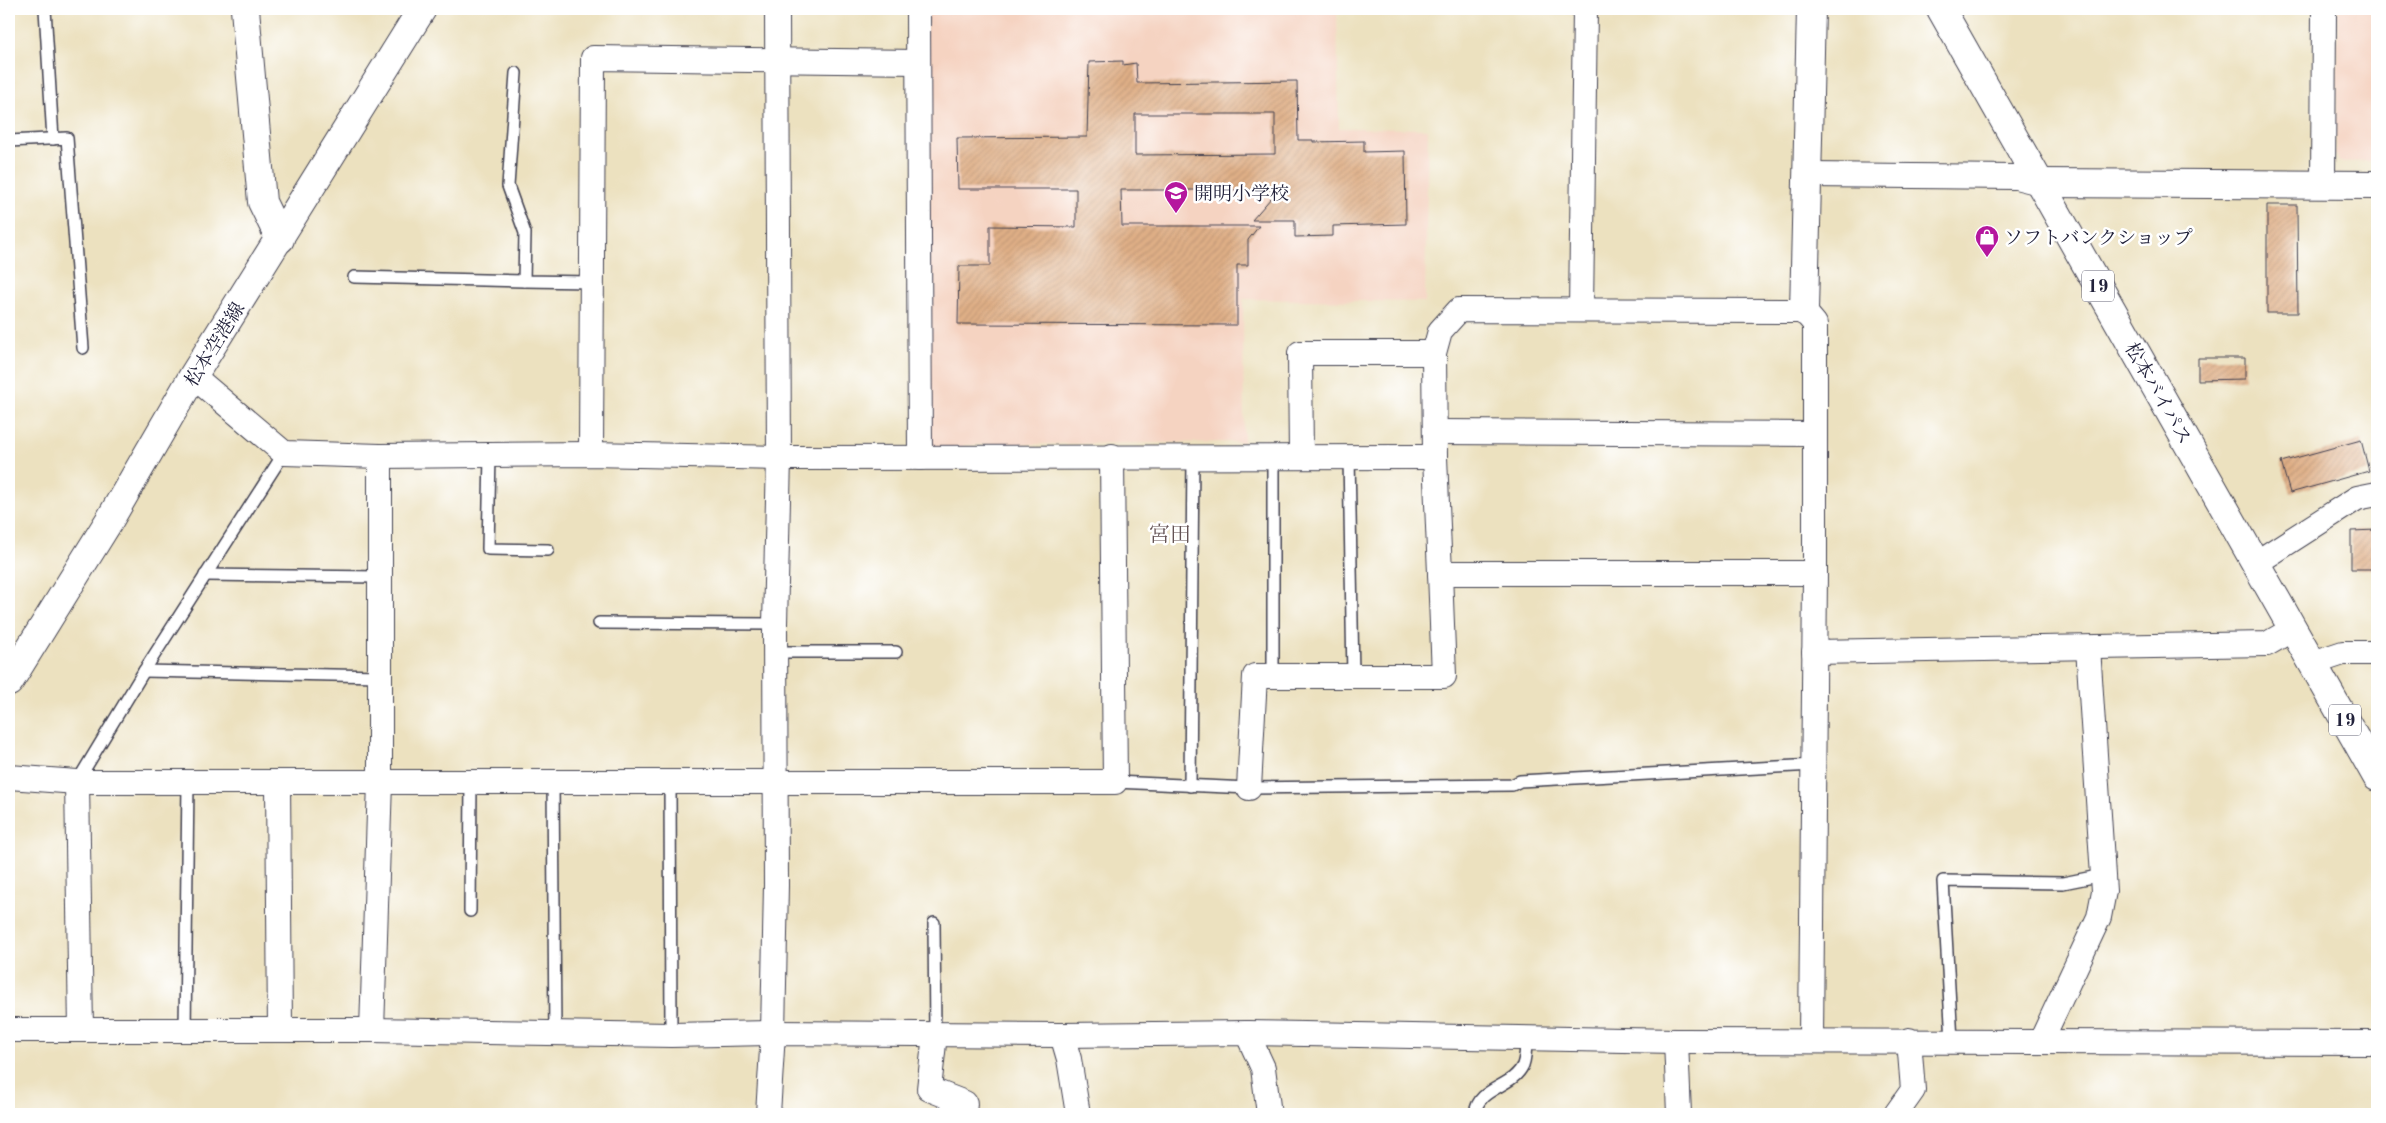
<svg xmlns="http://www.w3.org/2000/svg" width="2386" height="1123" font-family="'Old Standard TT','Noto Serif JP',serif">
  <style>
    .built { fill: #f5d3c1 }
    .building { fill: url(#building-hatch); fill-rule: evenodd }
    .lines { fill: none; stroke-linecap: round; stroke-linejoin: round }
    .service-casing { stroke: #403f4f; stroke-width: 14 }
    .minor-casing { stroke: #403f4f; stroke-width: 26 }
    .tertiary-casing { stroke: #403f4f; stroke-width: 30 }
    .secondary-casing { stroke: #403f4f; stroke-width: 30 }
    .trunk-casing { stroke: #403f4f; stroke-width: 30 }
    .service { stroke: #fff; stroke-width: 11 }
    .minor { stroke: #fff; stroke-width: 24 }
    .tertiary { stroke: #fff; stroke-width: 28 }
    .secondary { stroke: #fff; stroke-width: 28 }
    .trunk { stroke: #fff; stroke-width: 28 }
    .labels { text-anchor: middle; stroke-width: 5; stroke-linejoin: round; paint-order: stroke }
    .shield { fill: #fff; stroke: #646476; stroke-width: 1 }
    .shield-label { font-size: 18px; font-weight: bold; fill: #22223b }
    .poi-label { font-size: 19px; fill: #22223b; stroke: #fff; text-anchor: start }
    .street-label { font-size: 19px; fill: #22223b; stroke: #fff }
    .quarter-label { font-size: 21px; fill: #645355; stroke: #fff }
  </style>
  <defs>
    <pattern id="building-hatch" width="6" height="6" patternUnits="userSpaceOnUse" patternTransform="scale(1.25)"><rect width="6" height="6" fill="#dfaf86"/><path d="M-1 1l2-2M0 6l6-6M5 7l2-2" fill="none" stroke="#bf9675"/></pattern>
  </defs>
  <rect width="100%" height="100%" fill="#fff"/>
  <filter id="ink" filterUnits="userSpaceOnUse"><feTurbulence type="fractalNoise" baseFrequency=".02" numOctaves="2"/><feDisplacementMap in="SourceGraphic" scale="10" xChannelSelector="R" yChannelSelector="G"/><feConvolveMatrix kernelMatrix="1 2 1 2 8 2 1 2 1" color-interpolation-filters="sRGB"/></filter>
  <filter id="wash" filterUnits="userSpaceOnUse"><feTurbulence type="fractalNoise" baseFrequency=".0096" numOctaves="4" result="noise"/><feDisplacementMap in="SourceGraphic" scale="20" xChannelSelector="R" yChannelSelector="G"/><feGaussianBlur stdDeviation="1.12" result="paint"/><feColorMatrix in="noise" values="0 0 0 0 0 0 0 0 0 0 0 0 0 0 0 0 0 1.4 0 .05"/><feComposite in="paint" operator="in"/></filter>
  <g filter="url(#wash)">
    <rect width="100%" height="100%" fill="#ece1bf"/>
    <!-- built -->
    <g class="built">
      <path d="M924,9H1337L1339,128L1428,129L1425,302L1243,299L1244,442L964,445L963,450H926Z"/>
      <path d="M2338,9H2377V161L2339,162L2336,154Z"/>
    </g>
    <g id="blocks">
      <!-- building -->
      <g class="building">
        <path d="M1123,61V65L1136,63L1137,83L1297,81L1298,140H1313V142L1364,141V152L1405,151L1406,224L1333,226V236L1295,237V220H1252L1278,190H1121L1122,226H1259L1248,240V265H1237V325L958,324L959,266H990V226L1076,227V189H958L957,138L1087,137L1089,62ZM1135,114H1275V154L1135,155Z"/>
        <path d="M2267,205H2297L2298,313H2267Z"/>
        <path d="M2198,358H2245V379L2198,380Z"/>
        <path d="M2361,440L2369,471L2290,493L2281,462Z"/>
        <path d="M2377,530V569H2351V531Z"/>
      </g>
    </g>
  </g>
  <g filter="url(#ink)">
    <use href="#blocks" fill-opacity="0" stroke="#403f4f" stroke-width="1"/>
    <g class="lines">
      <!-- service casing -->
      <g class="service-casing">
        <g id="service">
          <path d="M45,9L53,139"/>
          <path d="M516,73L508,186L525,233L524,281L592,282"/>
          <path d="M9,141L67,138L83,348"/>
          <path d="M354,277L524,281"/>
          <path d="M490,455L488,549L548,550"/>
          <path d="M1349,457L1353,676"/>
          <path d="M205,575L380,577"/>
          <path d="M599,623L775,624"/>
          <path d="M775,652H896"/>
          <path d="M144,671L380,676"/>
          <path d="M1273,676V457"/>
          <path d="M553,781L555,1034"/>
          <path d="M670,781L671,1035"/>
          <path d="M77,782L144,671L284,453"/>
          <path d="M1115,782L1249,788L1512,785L1520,781L1814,765"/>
          <path d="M1190,786L1193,457"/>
          <path d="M470,911L471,781"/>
          <path d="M934,923L935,1034"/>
          <path d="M185,1031L188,782"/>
          <path d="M1952,1041L1943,881L2063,883L2103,875"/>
          <path d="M1475,1114C1478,1086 1512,1089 1523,1065C1526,1057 1526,1047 1526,1038"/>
        </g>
      </g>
      <!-- minor casing -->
      <g class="minor-casing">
        <g id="minor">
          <path d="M918,9L920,458"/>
          <path d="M1809,175L2016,177L2040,183"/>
          <path d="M2323,184L2324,9"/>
          <path d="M1581,310L1585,9"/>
          <path d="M193,376L284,453L380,456L591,454L779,458L1435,457"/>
          <path d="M1435,432L1815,434"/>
          <path d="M591,454L593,58L918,62"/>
          <path d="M1301,457L1300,353H1434"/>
          <path d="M2256,563L2357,498L2377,494"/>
          <path d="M1814,652L2267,644L2293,629"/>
          <path d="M2313,663L2343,653H2377"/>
          <path d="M9,777L77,782H1115L1112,456"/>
          <path d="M77,782L81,1030"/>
          <path d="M278,782L280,1030"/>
          <path d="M1249,788L1255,676H1444L1440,573"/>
          <path d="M9,1030H372L671,1035L773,1033L1062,1035L1247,1033L1676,1041L2377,1043"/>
          <path d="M372,1030L380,782V456"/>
          <path d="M1247,1033L1263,1068L1269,1114"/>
          <path d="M935,1034L929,1089L965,1103L964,1114"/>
          <path d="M1062,1035L1069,1059L1078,1114"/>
          <path d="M1811,1040L1815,573V324L1804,311L1459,310L1440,331L1434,353L1435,457L1440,573H1815"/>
          <path d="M1676,1041L1679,1114"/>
          <path d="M2041,1041L2099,917L2104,891L2088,648"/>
          <path d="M768,1114L773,1033L776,885L775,624L779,458L777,9"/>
          <path d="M1896,1114L1913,1090L1909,1040"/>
        </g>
      </g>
      <!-- tertiary casing -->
      <g class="tertiary-casing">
        <g id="tertiary">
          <path d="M245,9L262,202L280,239"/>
          <path d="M2040,183L2377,185"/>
          <path d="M1804,311L1811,9"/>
        </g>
      </g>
      <!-- secondary casing -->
      <g class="secondary-casing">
        <path id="secondary" d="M9,682L109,521L193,376L422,9"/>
      </g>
      <!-- trunk casing -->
      <g class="trunk-casing">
        <path id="trunk" d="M1941,9L2377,777"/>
      </g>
      <!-- service -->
      <use href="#service" class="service"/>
      <!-- minor -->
      <use href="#minor" class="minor"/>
      <!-- tertiary -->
      <use href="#tertiary" class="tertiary"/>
      <!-- secondary -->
      <use href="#secondary" class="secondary"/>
      <!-- trunk -->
      <use href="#trunk" class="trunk"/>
    </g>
  </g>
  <!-- icons -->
  <defs>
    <g id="school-pin" transform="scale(1.25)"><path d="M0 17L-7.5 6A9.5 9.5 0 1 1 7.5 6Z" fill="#b5179e" stroke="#fff"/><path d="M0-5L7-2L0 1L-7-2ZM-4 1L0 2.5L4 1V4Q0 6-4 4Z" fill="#fff"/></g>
    <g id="shop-pin" transform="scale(1.25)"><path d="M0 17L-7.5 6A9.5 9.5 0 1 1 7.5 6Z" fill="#b5179e" stroke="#fff"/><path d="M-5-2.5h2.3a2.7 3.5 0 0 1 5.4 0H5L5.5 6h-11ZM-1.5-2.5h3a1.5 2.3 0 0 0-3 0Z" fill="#fff"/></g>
  </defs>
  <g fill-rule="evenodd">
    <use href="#school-pin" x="1176" y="193"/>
    <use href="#shop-pin" x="1987" y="237"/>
  </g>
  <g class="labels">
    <!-- shield labels -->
    <g class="shield">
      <rect x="2082" y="270.5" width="32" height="31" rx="4"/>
      <rect x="2329" y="704.5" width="32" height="31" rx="4"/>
    </g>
    <g class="shield-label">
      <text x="2098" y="292">19</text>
      <text x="2345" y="726">19</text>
    </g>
    <!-- poi labels -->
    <g class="poi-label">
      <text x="1194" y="200">開明小学校</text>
      <text x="2004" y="244">ソフトバンクショップ</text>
    </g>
    <!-- street labels -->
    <g class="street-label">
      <text transform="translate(214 344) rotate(-58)" y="7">松本空港線</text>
      <text transform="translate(2159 393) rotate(60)" y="7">松本バイパス</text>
    </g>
    <!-- quarter labels -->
    <g class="quarter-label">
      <text x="1170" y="541">宮田</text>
    </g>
  </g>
  <!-- margin -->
  <rect width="2386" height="1123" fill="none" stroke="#fff" stroke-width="30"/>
</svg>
